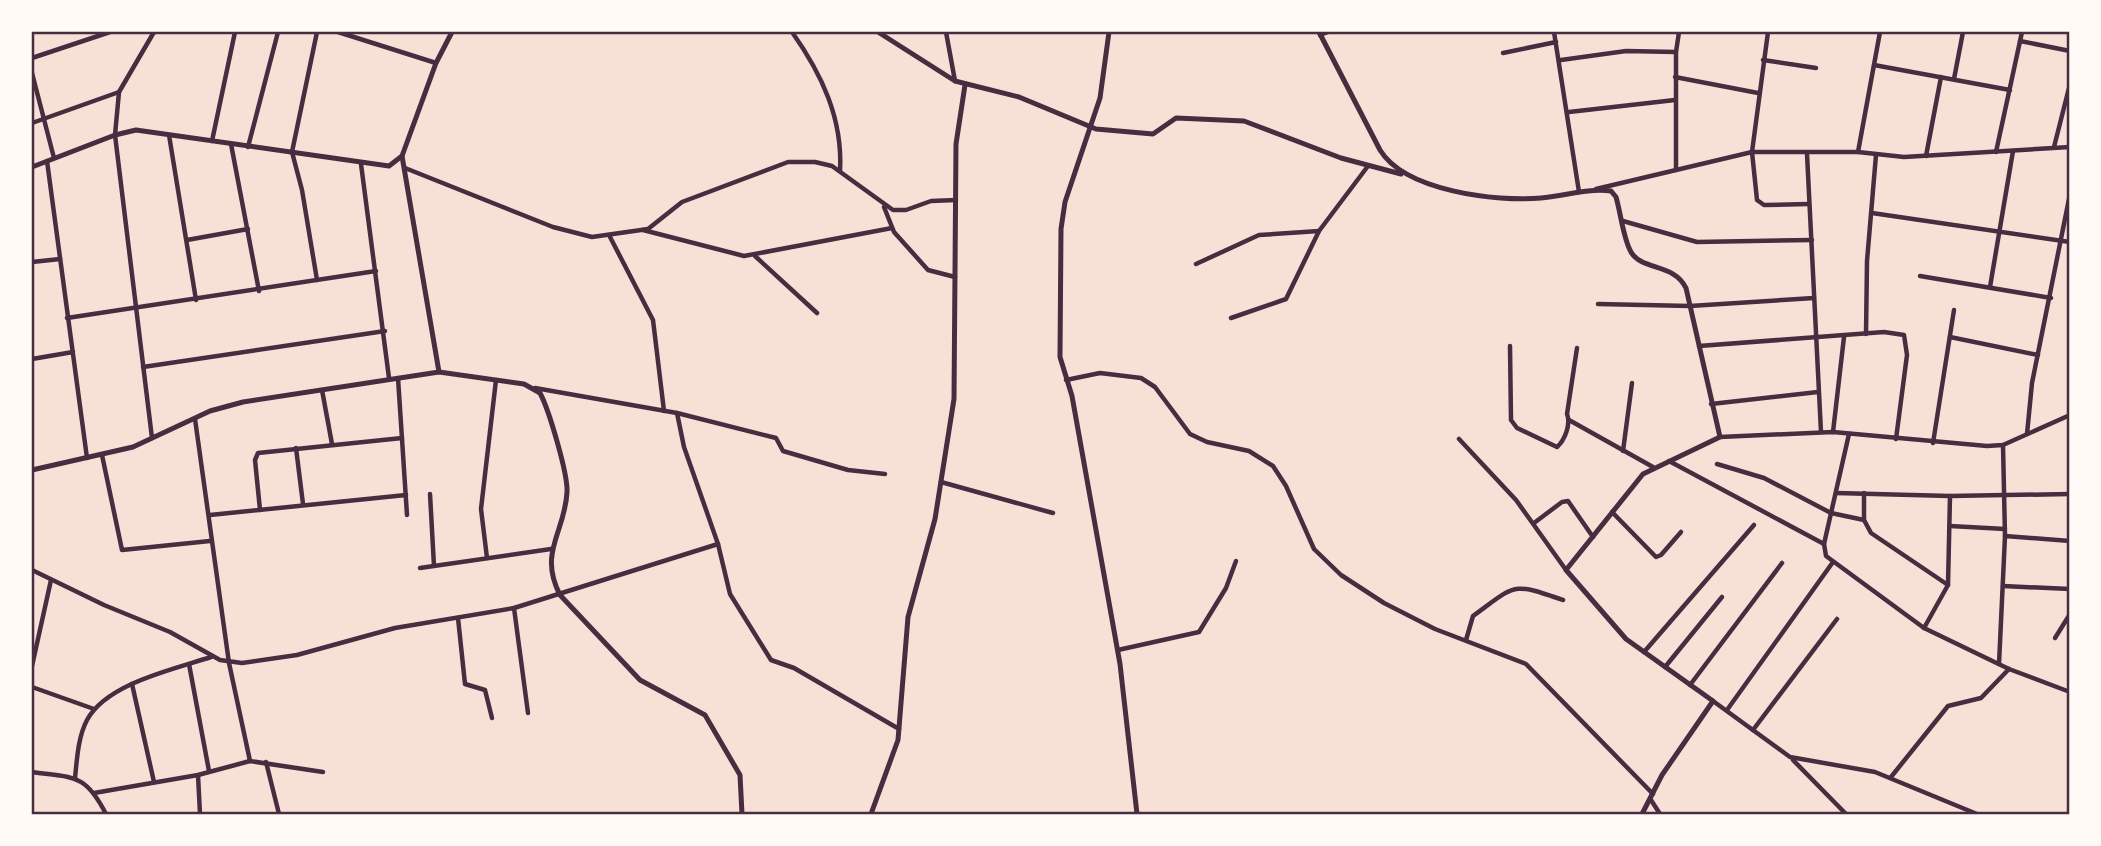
<svg xmlns="http://www.w3.org/2000/svg" width="2101" height="846" font-family="Mulish,sans-serif">
  <style>
    .lines { fill: none; stroke-linecap: round; stroke-linejoin: round }
    .minor { stroke: #4a2c40; stroke-width: 4.5 }
    .tertiary { stroke: #4a2c40; stroke-width: 5 }
    .neatline { fill: none; stroke: #4a2c40; stroke-width: 2.5 }
  </style>
  <rect width="100%" height="100%" fill="#f7e1d7"/>
  <g class="lines">
    <!-- minor -->
    <g class="minor">
      <path d="M317,32L292,152L302,190L317,280"/>
      <path d="M338,32L436,63"/>
      <path d="M792,32C821,73 843,118 840,171"/>
      <path d="M946,32L955,81"/>
      <path d="M1554,32L1579,192"/>
      <path d="M1768,32L1752,152L1757,200L1764,205L1808,204"/>
      <path d="M1320,35L1328,32"/>
      <path d="M2020,41L2070,51"/>
      <path d="M1503,53L1556,42"/>
      <path d="M32,58L110,32"/>
      <path d="M1561,60L1626,51L1676,52"/>
      <path d="M1763,60L1816,68"/>
      <path d="M1874,65L2010,90"/>
      <path d="M32,73L54,158"/>
      <path d="M1675,77L1758,93"/>
      <path d="M1954,79L1963,32"/>
      <path d="M1569,112L1675,100"/>
      <path d="M32,123L119,92"/>
      <path d="M169,135L196,300"/>
      <path d="M212,141L235,32"/>
      <path d="M231,144L259,291"/>
      <path d="M248,147L278,32"/>
      <path d="M2054,147L2070,84"/>
      <path d="M1858,152L1880,32"/>
      <path d="M1996,152L2022,32"/>
      <path d="M1807,154L1821,432"/>
      <path d="M1926,156L1941,77"/>
      <path d="M47,161L87,458"/>
      <path d="M361,164L389,378"/>
      <path d="M405,168L553,227L592,237L648,229L682,202L788,162H815L832,166L893,210H906L931,201L956,200"/>
      <path d="M1676,170V52L1679,32"/>
      <path d="M1596,189L1752,152H1858L1904,157L2070,147"/>
      <path d="M884,207L894,232L928,270L955,277"/>
      <path d="M1872,213L2070,242"/>
      <path d="M1623,221L1697,242L1812,240"/>
      <path d="M643,230L744,256L892,228"/>
      <path d="M609,235L653,320L664,411"/>
      <path d="M187,240L248,229"/>
      <path d="M755,256L817,313"/>
      <path d="M32,262L60,259"/>
      <path d="M1196,264L1259,235L1319,231"/>
      <path d="M1920,276L2051,298"/>
      <path d="M1990,287L2013,151"/>
      <path d="M1598,304L1690,306L1814,298"/>
      <path d="M67,318L376,271"/>
      <path d="M1231,318L1286,299L1319,231L1368,166"/>
      <path d="M1866,334L1867,261L1876,155"/>
      <path d="M1950,337L2038,355"/>
      <path d="M1510,346L1511,420L1517,428L1557,447C1565,440 1571,424 1567,414L1577,348"/>
      <path d="M1699,346L1884,332L1904,335L1907,355L1896,439"/>
      <path d="M32,359L73,352"/>
      <path d="M143,367L385,331"/>
      <path d="M398,378L407,515"/>
      <path d="M1066,380L1100,373L1141,378L1155,387L1190,434L1207,442L1249,451L1273,466L1286,486L1314,549L1341,575L1384,603L1435,629L1526,664L1653,794"/>
      <path d="M535,388L677,413L776,438L783,451L848,470L885,474"/>
      <path d="M322,390L332,444"/>
      <path d="M1711,404L1818,392"/>
      <path d="M677,413L684,447L718,544L730,594L771,660L794,668L899,729"/>
      <path d="M195,419L229,663L250,761"/>
      <path d="M1569,420L1653,467"/>
      <path d="M1833,432L1844,337"/>
      <path d="M1849,434L1824,544L1826,556L1924,628L2009,669L2070,692"/>
      <path d="M2027,434L2032,383L2070,194"/>
      <path d="M1720,437L1833,432L1987,446L2003,445L2070,415"/>
      <path d="M152,438L115,135L119,92L154,32"/>
      <path d="M1459,439L1516,500L1566,570"/>
      <path d="M1933,443L1954,310"/>
      <path d="M296,448L303,504"/>
      <path d="M1623,451L1632,383"/>
      <path d="M102,455L122,550L210,541"/>
      <path d="M1669,461L1824,544"/>
      <path d="M1717,464L1764,478L1831,513L1864,520"/>
      <path d="M941,482L1053,513"/>
      <path d="M1836,493L1950,496L2070,494"/>
      <path d="M1864,493V520L1871,533L1948,585"/>
      <path d="M430,494L434,566"/>
      <path d="M260,510L255,460L258,453L402,438"/>
      <path d="M1612,512L1656,557L1661,555L1681,532"/>
      <path d="M210,515L406,495"/>
      <path d="M1534,523L1562,502L1568,501L1593,537"/>
      <path d="M1950,526L2005,529"/>
      <path d="M2005,536L2070,541"/>
      <path d="M487,558L481,509L496,380"/>
      <path d="M420,568L551,549"/>
      <path d="M32,570L104,605L170,632L220,660L242,663L297,655L395,628L514,608L718,544"/>
      <path d="M2003,586L2070,589"/>
      <path d="M514,608L528,713"/>
      <path d="M458,618L465,684L485,690L492,718"/>
      <path d="M1924,628L1948,585L1950,496"/>
      <path d="M2055,638L2070,614"/>
      <path d="M1466,640L1473,616C1517,584 1511,582 1563,600"/>
      <path d="M1118,650L1199,632L1226,588L1236,561"/>
      <path d="M1644,652L1754,525"/>
      <path d="M189,664L209,771"/>
      <path d="M1999,664L2005,536L2003,445"/>
      <path d="M32,666L51,580"/>
      <path d="M1665,667L1722,597"/>
      <path d="M132,684L154,782"/>
      <path d="M1690,685L1782,563"/>
      <path d="M32,687L94,709"/>
      <path d="M1713,701L1790,757L1875,772L1977,814"/>
      <path d="M1727,710L1833,562"/>
      <path d="M1753,730L1837,619"/>
      <path d="M1793,760L1846,814"/>
      <path d="M266,762L279,814"/>
      <path d="M32,772C74,778 85,773 106,814"/>
      <path d="M198,775L200,814"/>
      <path d="M1891,777L1948,706L1981,698L2009,669"/>
      <path d="M75,778C77,759 78,737 87,720C107,683 175,669 211,657"/>
      <path d="M94,793L198,775L250,761L323,772"/>
      <path d="M1651,800L1660,814"/>
    </g>
    <!-- tertiary -->
    <g class="tertiary">
      <path d="M878,32L955,81L1019,97L1096,129L1153,134L1176,118L1244,121L1341,158L1401,174"/>
      <path d="M1109,32L1100,98L1065,202L1061,229L1060,357L1072,396L1120,664L1137,814"/>
      <path d="M1319,32L1380,150C1405,191 1496,202 1541,198C1564,196 1587,188 1611,191L1616,197C1621,214 1623,238 1631,252C1642,271 1674,263 1686,288L1720,437L1643,474L1566,570L1626,639L1713,701L1662,775L1642,814"/>
      <path d="M32,167L115,135L136,130L389,166L402,156L436,63L452,32"/>
      <path d="M439,372L524,384L540,393C549,410 568,474 567,492C565,533 538,552 560,595L640,680L705,715L740,775L742,814"/>
      <path d="M32,470L133,447L210,411L243,402L439,372L402,156"/>
      <path d="M871,814L898,740L908,617L935,519L954,399L956,144L965,85"/>
    </g>
  </g>
  <!-- border -->
  <rect width="2101" height="846" fill="none" stroke="#fffaf5" stroke-width="66"/>
  <rect x="33" y="33" width="2035" height="780" class="neatline"/>
</svg>
